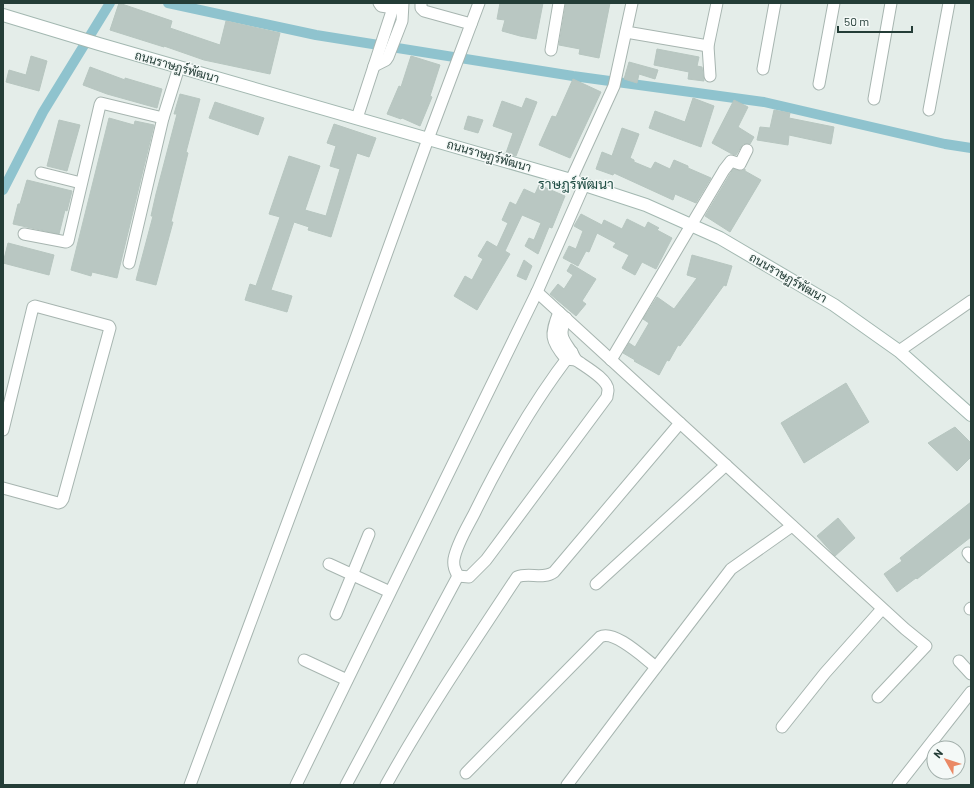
<svg xmlns="http://www.w3.org/2000/svg" width="974" height="788" font-family="Barlow,Sarabun,sans-serif">
  <style>
    .lines { fill: none; stroke-linecap: round; stroke-linejoin: round }
    .canal { stroke: #8fc3ce; stroke-width: 10 }
    .building { fill: #b9c7c2; stroke: #b7c6c0 }
    .street-casing { stroke: #a7b5b0; stroke-width: 13 }
    .secondary-casing { stroke: #a3b8b1; stroke-width: 14 }
    .street { stroke: #fff; stroke-width: 11 }
    .secondary { stroke: #fff; stroke-width: 12 }
    .labels { text-anchor: middle; stroke-width: 3; stroke-linejoin: round; paint-order: stroke }
    .street-label { font-size: 12px; fill: #243d37; stroke: #f4f9f7 }
    .quarter-label { font-size: 14px; fill: #214e45; stroke: #f4f9f7 }
  </style>
  <rect width="100%" height="100%" fill="#e4ede9"/>
  <g class="lines">
    <!-- canal -->
    <g class="canal">
      <path d="M168,3L316,35L573,76L764,102L945,144L971,148"/>
      <path d="M3,190L43,112L110,3"/>
    </g>
  </g>
  <!-- building -->
  <g class="building">
    <path d="M119,3L172,21L170,28L220,45L226,21L280,33L270,74L204,60L164,46V47L110,30Z"/>
    <path d="M500,3H543L536,39L520,36L502,31L505,20L497,19Z"/>
    <path d="M566,3H610L599,58L579,54L580,49L559,45Z"/>
    <path d="M657,49L699,57L697,66L702,67L704,81L688,79L689,72L654,65Z"/>
    <path d="M31,56L47,61L39,91L6,82L9,70L26,75Z"/>
    <path d="M411,56L440,65L430,96L432,97L420,126L402,118L401,119L387,114L399,86L401,87Z"/>
    <path d="M629,62L658,70L655,79L639,74L637,83L624,79Z"/>
    <path d="M90,67L125,80V78L162,89L157,108L107,94L83,85Z"/>
    <path d="M573,79L601,92L570,158L539,145L552,116L556,117Z"/>
    <path d="M180,94L200,99L186,152L188,153L171,222H173L156,285L136,280L153,216H151L156,194L177,114H174Z"/>
    <path d="M526,98L537,102L516,156L506,153L513,133L493,126L502,101L522,108Z"/>
    <path d="M693,98L714,106L701,147L649,128L655,111L685,122Z"/>
    <path d="M734,100L748,107L738,127L754,137L750,144H743L736,155L732,154L712,143Z"/>
    <path d="M215,102L264,118L258,135L209,118Z"/>
    <path d="M774,110L790,113L789,118L834,127L831,144L789,135L788,145L757,140L760,127L770,128Z"/>
    <path d="M468,116L483,120L478,133L464,129Z"/>
    <path d="M109,118L134,125L135,121L154,125L117,278L92,272L91,276L71,270Z"/>
    <path d="M59,120L80,125L67,171L47,166Z"/>
    <path d="M334,124L376,138L369,157L357,153L331,237L308,230L309,227L294,222L271,290L292,296L287,312L245,300L250,284L256,286L280,217L269,214L289,156L320,166L305,210L326,216L340,169L330,166L336,146L327,143Z"/>
    <path d="M622,128L639,134L630,158L634,160V162L651,169L655,162L670,169L674,160L688,166V168L711,178L696,203L675,194L673,200L614,173L613,175L596,169L602,152L612,156Z"/>
    <path d="M733,169L741,171L745,169V171L761,180L730,232L705,216Z"/>
    <path d="M27,180L72,191L67,211L65,210L59,234L13,224L18,204H20Z"/>
    <path d="M539,185L565,196L552,228L549,227L538,254L525,246L529,238L534,240L541,223L522,215L505,251L510,254L477,310L454,296L465,276L472,280L483,259L478,256L487,241L497,247L508,223L502,220L510,202L516,205L524,189L535,194Z"/>
    <path d="M581,214L602,225L604,220L622,229L627,219L645,228L648,222L659,228L657,230L672,238L656,269L642,262L635,275L622,268L629,255L613,247L616,243L597,233L589,252L586,251L578,266L563,258L569,246L576,249L583,231L574,226Z"/>
    <path d="M8,243L54,255L49,275L3,263Z"/>
    <path d="M692,255L732,266L726,286L724,285L680,346L678,345L669,361L667,360L659,375L634,361L635,360L623,353L629,343L635,347L649,323L643,319L657,297L674,309L697,278L687,275Z"/>
    <path d="M524,260L532,266L526,280L517,276Z"/>
    <path d="M571,264L596,279L582,301L586,304L576,316L550,294L558,284L564,289L573,275L567,271Z"/>
    <path d="M846,383L869,422L804,463L781,423Z"/>
    <path d="M955,427L971,443V457L957,471L928,443Z"/>
    <path d="M971,502V537L917,579L916,578L897,592L884,574L902,561L900,558Z"/>
    <path d="M838,518L855,538L835,556L817,536Z"/>
  </g>
  <g class="lines">
    <!-- street casing -->
    <g class="street-casing">
      <g id="street">
        <path d="M379,3L381,6L393,8L398,4"/>
        <path d="M421,3V8L424,11L471,24"/>
        <path d="M626,32L708,46"/>
        <path d="M551,50L559,3"/>
        <path d="M374,66L386,60L388,57L402,21L403,3"/>
        <path d="M763,69L775,3"/>
        <path d="M710,76L708,46L717,3"/>
        <path d="M819,84L834,3"/>
        <path d="M874,99L891,3"/>
        <path d="M929,110L949,3"/>
        <path d="M357,118L393,8"/>
        <path d="M41,173L81,183"/>
        <path d="M571,180L614,86L632,3"/>
        <path d="M24,234L66,242L68,241L100,105L101,103L163,118"/>
        <path d="M129,263L163,118L179,67"/>
        <path d="M537,292L905,629L926,646L878,697"/>
        <path d="M559,312C550,335 550,340 566,359L576,360C567,341 556,340 566,318"/>
        <path d="M899,351L971,301"/>
        <path d="M611,360L724,170L731,161L740,164L747,150"/>
        <path d="M3,430L33,307L35,306L109,326L110,328L63,499L61,502L58,503L3,488"/>
        <path d="M968,553L971,557"/>
        <path d="M329,564L390,592"/>
        <path d="M458,576L469,577L486,560L607,397C607,395 608,392 608,390C608,379 584,366 576,360"/>
        <path d="M458,576C455,570 453,566 454,559C457,543 468,526 475,512C503,455 533,402 572,352"/>
        <path d="M596,584L726,465"/>
        <path d="M970,609L971,608"/>
        <path d="M336,614L369,534"/>
        <path d="M304,660L347,680"/>
        <path d="M959,661L971,674"/>
        <path d="M782,727L825,673L882,609"/>
        <path d="M466,773L600,637C614,629 644,658 656,667"/>
        <path d="M190,785L356,338L428,139L479,3"/>
        <path d="M296,785L537,292L584,185"/>
        <path d="M346,785L458,576"/>
        <path d="M386,785C426,713 472,645 517,577C529,572 543,580 554,572L680,423"/>
        <path d="M567,785L631,700L731,569L792,526"/>
        <path d="M898,785L971,692"/>
      </g>
    </g>
    <!-- secondary casing -->
    <g class="secondary-casing">
      <path id="secondary" d="M3,15L99,44L571,180L588,186L646,205L720,238L834,305L899,351L971,415"/>
    </g>
    <!-- street -->
    <use href="#street" class="street"/>
    <!-- secondary -->
    <use href="#secondary" class="secondary"/>
  </g>
  <g class="labels">
    <!-- street labels -->
    <g class="street-label">
      <text transform="translate(177 67) rotate(16)" y="4">ถนนราษฏร์พัฒนา</text>
      <text transform="translate(489 156) rotate(16)" y="4">ถนนราษฏร์พัฒนา</text>
      <text transform="translate(788 278) rotate(30)" y="4">ถนนราษฏร์พัฒนา</text>
    </g>
    <!-- quarter labels -->
    <g class="quarter-label">
      <text x="576" y="189">ราษฎร์พัฒนา</text>
    </g>
  </g>
  <!-- border -->
  <rect width="974" height="788" fill="none" stroke="#243d37" stroke-width="8"/>
  <!-- north arrow -->
  <g transform="translate(946 760) rotate(309)"><circle r="19" fill="#f4f9f7" stroke="#a1aeaa"/>
  <path d="M0-3L7 15L0 10L-7 15Z" fill="#ea8965"/>
  <text y="-6" font-size="11" font-weight="bold" text-anchor="middle" fill="#243d37">N</text>
  </g>
  <!-- scale -->
  <path d="M838 26v6h74v-6" fill="none" stroke="#243d37" stroke-width="2"/>
  <text x="844" y="26" font-size="12" fill="#243d37" stroke="#f4f9f7" stroke-width="3" paint-order="stroke">50 m</text>
</svg>
